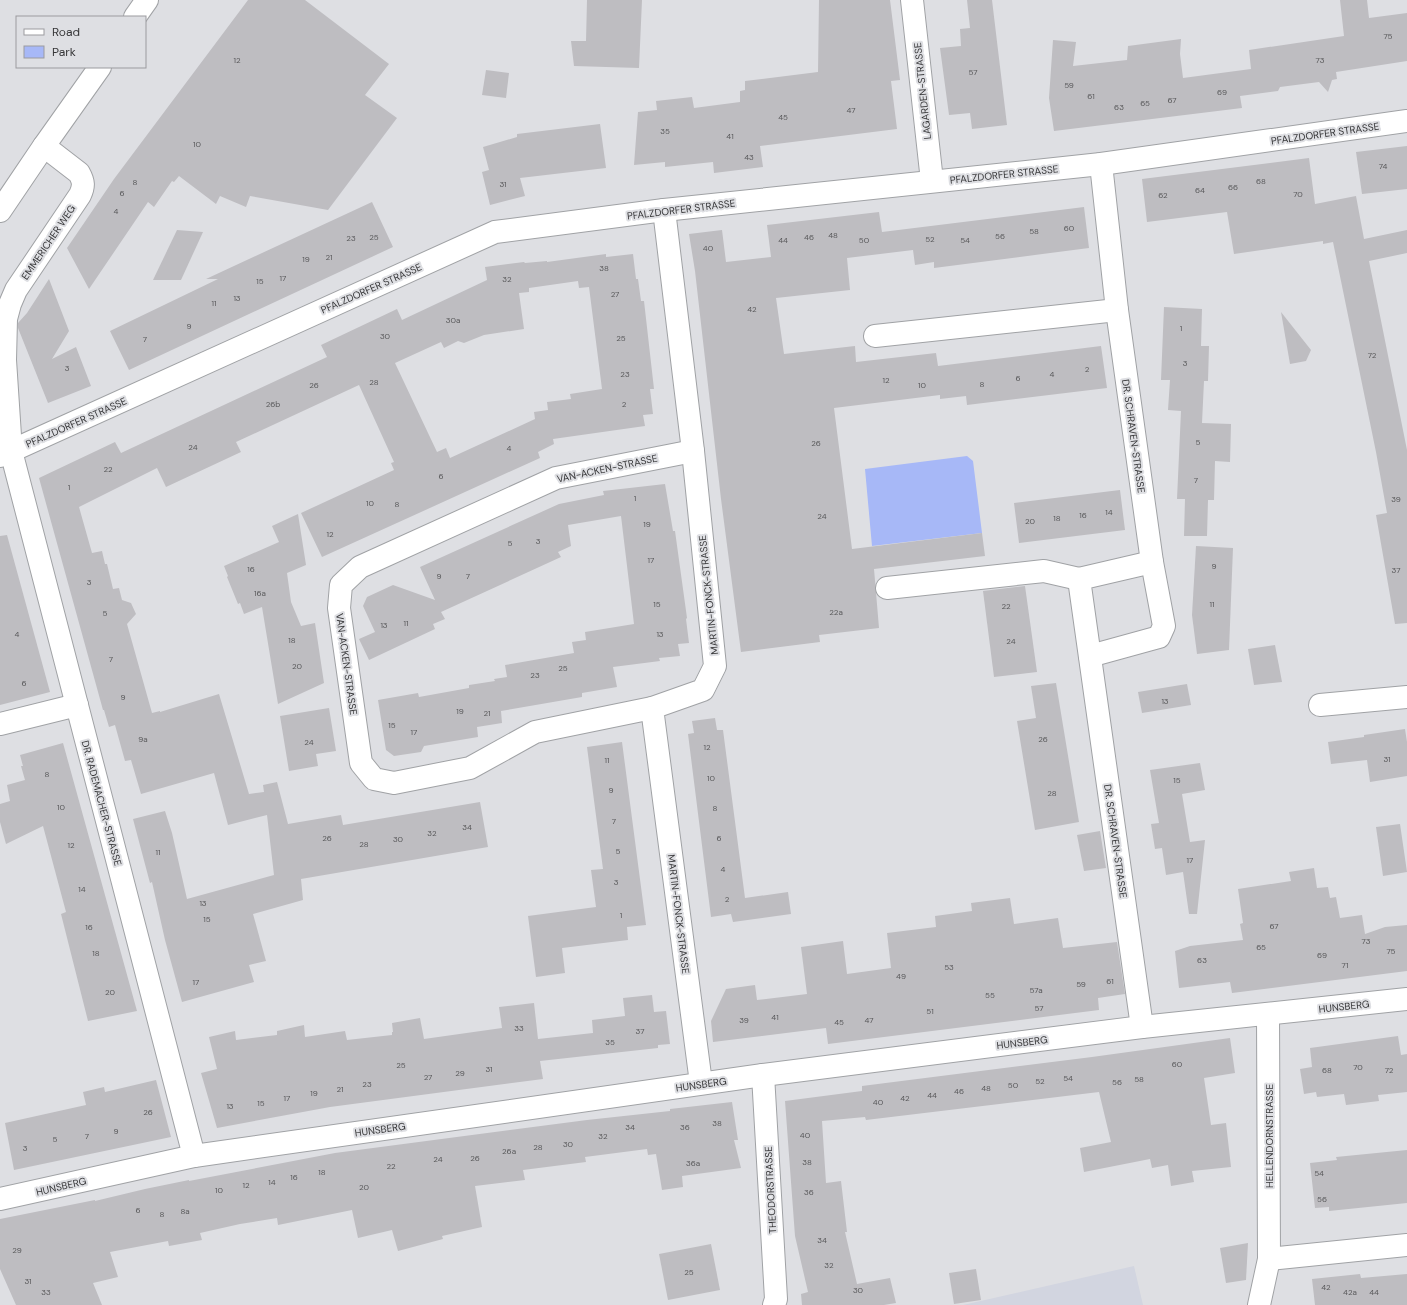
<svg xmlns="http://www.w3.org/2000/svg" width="1407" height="1305" font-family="'DM Sans',sans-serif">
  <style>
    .built { fill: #d2d5e0 }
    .green { fill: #a7b8f7 }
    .building { fill: #bebdc1; fill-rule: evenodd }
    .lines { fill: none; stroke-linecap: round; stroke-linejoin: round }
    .minor-casing { stroke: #a0a2a5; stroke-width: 24 }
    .minor { stroke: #fff; stroke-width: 22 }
    .labels { text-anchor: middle; stroke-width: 4; stroke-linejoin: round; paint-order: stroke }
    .number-label { font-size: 8px; fill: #58585a }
    .street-label { font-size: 10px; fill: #363638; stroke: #dedfe3 }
  </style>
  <rect width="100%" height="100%" fill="#dedfe3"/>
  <!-- built -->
  <path class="built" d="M1134,1266L1143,1305H963Z"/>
  <!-- green -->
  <path class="green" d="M967,456L973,461L982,533L872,546L865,469Z"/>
  <!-- building -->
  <g class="building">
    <path d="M248,0H305L389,64L365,95L397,118L328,210L250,196L246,207L220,196L216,204L179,176L174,182L172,181L154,207L148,202L89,289L67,248L114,179Z"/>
    <path d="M587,0H642L639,68L574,66L571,41H586Z"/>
    <path d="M819,0H890L900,80L891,81L897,129L760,146L763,167L714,173L713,162L665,167V162L634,165L638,112L657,110L656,101L692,97L694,108L740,102V91L745,90V81L818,72Z"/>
    <path d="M967,0H992L1007,125L972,129L970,113L949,115L940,48L961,46L960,29L970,28Z"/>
    <path d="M1340,0H1367L1369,18L1407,13V61L1336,72L1337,79L1332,80L1328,92L1319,82L1280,87L1278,91L1240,96L1242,108L1054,131L1049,98L1053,40L1076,42L1073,66L1127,60L1128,46L1181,39L1180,54L1183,78L1251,69L1249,50L1344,36Z"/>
    <path d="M486,70L509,73L506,98L482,95Z"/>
    <path d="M600,124L606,168L520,178L525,196L490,205L482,172L489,170L483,147L517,137V134Z"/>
    <path d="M1407,146V189L1362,194L1356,152Z"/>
    <path d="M1309,158L1315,204L1356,196L1364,239L1407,230V253L1369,261L1407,450V623L1395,624L1376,515L1387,513L1376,452L1333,242L1323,244V241L1234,254L1227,212L1147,222L1142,179Z"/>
    <path d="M372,202L393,247L129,370L110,331L218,279H206Z"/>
    <path d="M1084,207L1089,248L934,268V262L915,265L913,250L847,258L850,290L776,298L784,354L855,346L856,362L936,353L938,366L1101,346L1107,388L967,405L966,396L940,399V395L834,408L852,549L982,533L985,556L874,569L879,628L819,635L820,642L741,652L721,499L695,271L689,234L722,230L726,262L771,257L767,225L879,212L882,232Z"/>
    <path d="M177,230L203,232L181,280H153Z"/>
    <path d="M606,254V257L633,254L636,279H638L641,301H644L654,389H650L653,414L643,415L645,426L553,439L554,444L538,452L540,458L322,557L301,513L394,470L391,463L394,462L359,385L236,442L241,452L166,487L157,468L79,507L92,553L102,551L105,564H107L113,589L119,588L122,600L131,603L136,614L127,624L152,713L160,711V712L219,694L249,794L264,792L263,785L277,782L288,824L341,815L343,825L480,802L488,847L301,879L303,900L253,914L266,961L249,965L254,982L182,1002L165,940L152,882L150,883L133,819L165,811L172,833L187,899L274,875L267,815L228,825L214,773L141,794L131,760L125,761L115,725L109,727L104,710H103L39,478L115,442L121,453L327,357L321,345L397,309L402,320L487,280L485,267L524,262L525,263L547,261V262ZM578,281L579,288L589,287L602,389L570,394L571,399L547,402L548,410L534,412L535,419L450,458L446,448L437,452L395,363L441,342L444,348L458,341L464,343L484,335L524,329L519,293L529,292V288Z"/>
    <path d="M49,279L69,331L52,359L76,347L91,386L48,403L18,328V323L27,313Z"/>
    <path d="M1164,307L1202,309L1201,346H1209L1208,381H1204L1202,423L1231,424L1230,462L1215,461L1214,500H1208L1207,536H1184L1185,499H1177L1181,411L1168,410L1170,380H1161Z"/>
    <path d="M1281,312L1311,350L1306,361L1290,364Z"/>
    <path d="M665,484L673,531H675L687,618L686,619L689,643L678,644L680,656L659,658L660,661L613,667L617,687L582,693V697L501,711L502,723L477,727L478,737L424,746L421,752L394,756L386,750L378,700L418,693L419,697L469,688V685L495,681L494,679L507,677L505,665L574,653L572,642L586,640L585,632L634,624L621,516L568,525L571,546L558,552L561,557L441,612L445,619L433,624L435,629L369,660L359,639L375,632L363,606L367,597L393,585L435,600L420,567L559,504L604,495L603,491Z"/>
    <path d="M1120,490L1125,530L1019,543L1014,503Z"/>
    <path d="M298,514L306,565L287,573L291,602L301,626L315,623L324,683L278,704L262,607L244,614L240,603L238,604L227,577L228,576L224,566L279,542L272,526Z"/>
    <path d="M7,535L50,692L0,705V536Z"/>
    <path d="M1196,546L1233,548L1229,650L1197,654L1192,615Z"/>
    <path d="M1025,586L1037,672L994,677L983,591Z"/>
    <path d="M1275,645L1282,682L1254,685L1248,649Z"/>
    <path d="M1056,683L1079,822L1035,830L1017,721L1036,718L1031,686Z"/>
    <path d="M1187,684L1191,705L1142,713L1138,692Z"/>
    <path d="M329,708L336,751L316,754L318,766L289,771L280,716Z"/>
    <path d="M715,718L717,730H723L745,898L788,892L791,914L733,922L731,914L711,917L688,734L694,733L692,721Z"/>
    <path d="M1405,729L1407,742V776L1370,782L1367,760L1331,764L1328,742L1364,737V735Z"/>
    <path d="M622,742L646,925L627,927L628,940L562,948L565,973L536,977L528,916L596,907L591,870L603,869L587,747Z"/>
    <path d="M63,743L137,1011L88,1021L61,914L66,912L43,826L6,844L0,822V804L10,801L7,785L25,780L21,766H23L20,755Z"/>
    <path d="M1200,763L1205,790L1182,794L1190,842L1205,840L1197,914H1189L1183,872L1166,875L1162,848L1155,849L1151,824L1159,823L1150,770Z"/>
    <path d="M1400,824L1407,872L1383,876L1376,827Z"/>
    <path d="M1100,831L1106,868L1084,871L1077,835Z"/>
    <path d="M1314,868L1317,888L1328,887L1330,898L1336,897L1340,918L1362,915L1365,934L1385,927L1407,925V971L1232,993L1230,982L1179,988L1175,951L1190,946L1243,940L1240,924L1243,923L1238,889L1291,881L1289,872Z"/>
    <path d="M1010,898L1014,924L1058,918L1063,948L1117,942L1125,994L1098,998L1099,1010L828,1044L826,1028L713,1042L711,1021L726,989L755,985L757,1000L807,994L801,947L843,941L847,974L891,968L887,933L936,927L935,916L972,911L971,903Z"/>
    <path d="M652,995L654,1012L666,1011L670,1044L658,1045V1048L540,1061L543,1079L330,1107L217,1128L201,1073L217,1069L209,1037L235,1031L236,1040L277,1035V1031L304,1025L305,1037L345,1031L347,1040L392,1035V1032H393L392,1023L420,1018L424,1039L502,1028L499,1007L534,1003L538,1039L593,1033L592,1020L625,1016L623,998Z"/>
    <path d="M1398,1036L1401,1055L1407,1054V1092L1378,1095L1379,1101L1346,1105L1344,1094L1317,1097L1316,1092L1304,1094L1300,1069L1312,1067L1310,1048Z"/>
    <path d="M1230,1038L1235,1073L1204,1078L1211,1125L1226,1123L1231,1167L1192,1171L1194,1182L1171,1186L1168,1165L1152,1168L1150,1159L1084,1172L1080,1148L1111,1142L1099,1092L866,1120L865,1117L822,1121L826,1183L841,1181L847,1232H845L857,1284L890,1278L896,1303L884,1305H802L801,1294L808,1292L795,1236L785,1101L862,1091V1086L1092,1057Z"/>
    <path d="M156,1080L171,1137L14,1170L5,1123L86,1105L83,1092L104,1087L105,1092Z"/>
    <path d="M732,1102L738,1140H734L741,1168L682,1176L683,1187L662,1190L656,1154L648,1155L647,1149L585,1157L586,1162L523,1170L525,1180L475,1186L482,1227L442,1236L443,1239L398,1251L392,1230L358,1238L352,1210L278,1225L277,1218L240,1224L200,1233L202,1240L169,1246L168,1241L110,1252L118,1277L93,1283L102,1305H16L0,1269V1219L95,1200V1201L145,1189L189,1180V1181L335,1153L587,1120L670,1111V1109Z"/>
    <path d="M1407,1150V1203L1329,1211V1207L1315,1208L1310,1163L1337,1160L1336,1157Z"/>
    <path d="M1248,1243L1246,1280L1226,1283L1220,1248Z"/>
    <path d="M711,1244L720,1290L668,1300L659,1254Z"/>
    <path d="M976,1269L981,1300L954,1304L949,1273Z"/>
    <path d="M1360,1274L1361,1278L1407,1274V1305H1315L1312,1279Z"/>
  </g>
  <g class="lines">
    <!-- minor casing -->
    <g class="minor-casing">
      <g id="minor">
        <path d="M912,0L932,181"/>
        <path d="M135,17L147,0"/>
        <path d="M100,67L44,146L79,173C84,182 84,186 80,195L16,290L10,304L6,319L5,360L11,451L194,1156"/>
        <path d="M664,210L693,451L715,666L703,690L652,708L701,1083"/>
        <path d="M0,211L44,146"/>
        <path d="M875,336L1117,310"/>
        <path d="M0,456L495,232L664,210L1101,164L1407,121"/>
        <path d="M887,588L1044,571L1079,579"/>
        <path d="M1090,656L1159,637L1164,626L1152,562L1117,310L1101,164"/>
        <path d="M1320,705L1407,697"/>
        <path d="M652,708L535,732L470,768L394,783L374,779L361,763L339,608L341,585L360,567L556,478L693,451"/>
        <path d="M0,724L77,705"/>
        <path d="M1142,1027L1079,579L1152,562"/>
        <path d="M763,1075L776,1299L774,1305"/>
        <path d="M0,1199L194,1156L763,1075L1142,1027L1407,999"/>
        <path d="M1269,1259L1407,1245"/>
        <path d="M1259,1305L1269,1259L1268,1014"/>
      </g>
    </g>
    <!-- minor -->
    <use href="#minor" class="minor"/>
  </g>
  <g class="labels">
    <!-- number labels -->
    <g class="number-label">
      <text x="1388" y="39">75</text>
      <text x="237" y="63">12</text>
      <text x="1320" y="63">73</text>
      <text x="973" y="75">57</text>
      <text x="1069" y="88">59</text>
      <text x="1222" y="95">69</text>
      <text x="1091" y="99">61</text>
      <text x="1172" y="103">67</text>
      <text x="1145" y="106">65</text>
      <text x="1119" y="110">63</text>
      <text x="851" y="113">47</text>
      <text x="783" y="120">45</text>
      <text x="665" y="134">35</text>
      <text x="730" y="139">41</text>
      <text x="197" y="147">10</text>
      <text x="749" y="160">43</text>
      <text x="1383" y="169">74</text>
      <text x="1261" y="184">68</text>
      <text x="135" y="185">8</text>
      <text x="503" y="187">31</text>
      <text x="1233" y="190">66</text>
      <text x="1200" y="193">64</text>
      <text x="122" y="196">6</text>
      <text x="1298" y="197">70</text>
      <text x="1163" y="198">62</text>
      <text x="116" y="214">4</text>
      <text x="1069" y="231">60</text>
      <text x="1034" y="234">58</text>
      <text x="833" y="238">48</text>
      <text x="1000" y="239">56</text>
      <text x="374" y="240">25</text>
      <text x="809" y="240">46</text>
      <text x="351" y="241">23</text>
      <text x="930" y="242">52</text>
      <text x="783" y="243">44</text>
      <text x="864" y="243">50</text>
      <text x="965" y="243">54</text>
      <text x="708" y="251">40</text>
      <text x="329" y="260">21</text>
      <text x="306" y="262">19</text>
      <text x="604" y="271">38</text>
      <text x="283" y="281">17</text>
      <text x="507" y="282">32</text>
      <text x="260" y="284">15</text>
      <text x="615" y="297">27</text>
      <text x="237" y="301">13</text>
      <text x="214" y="306">11</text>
      <text x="752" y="312">42</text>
      <text x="453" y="323">30a</text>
      <text x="189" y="329">9</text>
      <text x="1181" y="331">1</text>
      <text x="385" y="339">30</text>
      <text x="621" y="341">25</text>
      <text x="145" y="342">7</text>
      <text x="1372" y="358">72</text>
      <text x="1185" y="366">3</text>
      <text x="67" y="371">3</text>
      <text x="1087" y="372">2</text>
      <text x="625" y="377">23</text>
      <text x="1052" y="377">4</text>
      <text x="1018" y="381">6</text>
      <text x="886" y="383">12</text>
      <text x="374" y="385">28</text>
      <text x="982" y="387">8</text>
      <text x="314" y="388">26</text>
      <text x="922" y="388">10</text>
      <text x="273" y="407">26b</text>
      <text x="624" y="407">2</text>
      <text x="1198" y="445">5</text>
      <text x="816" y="446">26</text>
      <text x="193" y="450">24</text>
      <text x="509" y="451">4</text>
      <text x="108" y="472">22</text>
      <text x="441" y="479">6</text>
      <text x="1196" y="483">7</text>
      <text x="69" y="490">1</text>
      <text x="635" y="501">1</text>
      <text x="1396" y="502">39</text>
      <text x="370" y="506">10</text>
      <text x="397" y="507">8</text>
      <text x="1109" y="515">14</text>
      <text x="1083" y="518">16</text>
      <text x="822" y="519">24</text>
      <text x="1057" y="521">18</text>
      <text x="1030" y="524">20</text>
      <text x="647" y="527">19</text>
      <text x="330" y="537">12</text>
      <text x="538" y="544">3</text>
      <text x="510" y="546">5</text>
      <text x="651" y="563">17</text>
      <text x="1214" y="569">9</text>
      <text x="251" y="572">16</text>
      <text x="1396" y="573">37</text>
      <text x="439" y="579">9</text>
      <text x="468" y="579">7</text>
      <text x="89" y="585">3</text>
      <text x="260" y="596">16a</text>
      <text x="657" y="607">15</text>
      <text x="1212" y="607">11</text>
      <text x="1006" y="609">22</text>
      <text x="836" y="615">22a</text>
      <text x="105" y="616">5</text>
      <text x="406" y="626">11</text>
      <text x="384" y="628">13</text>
      <text x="17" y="637">4</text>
      <text x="660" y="637">13</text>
      <text x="292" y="643">18</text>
      <text x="1011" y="644">24</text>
      <text x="111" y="662">7</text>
      <text x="297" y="669">20</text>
      <text x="563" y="671">25</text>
      <text x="535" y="678">23</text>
      <text x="24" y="686">6</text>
      <text x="123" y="700">9</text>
      <text x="1165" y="704">13</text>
      <text x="460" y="714">19</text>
      <text x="487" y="716">21</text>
      <text x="392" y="728">15</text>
      <text x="414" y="735">17</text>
      <text x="143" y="742">9a</text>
      <text x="1043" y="742">26</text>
      <text x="309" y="745">24</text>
      <text x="707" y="750">12</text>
      <text x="1387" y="762">31</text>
      <text x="607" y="763">11</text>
      <text x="47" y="777">8</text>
      <text x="711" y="781">10</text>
      <text x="1177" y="783">15</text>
      <text x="611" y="793">9</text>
      <text x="1052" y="796">28</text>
      <text x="61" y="810">10</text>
      <text x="715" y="811">8</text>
      <text x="614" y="824">7</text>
      <text x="467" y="830">34</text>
      <text x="432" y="836">32</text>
      <text x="327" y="841">26</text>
      <text x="719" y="841">6</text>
      <text x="398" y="842">30</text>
      <text x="364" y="847">28</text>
      <text x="71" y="848">12</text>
      <text x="618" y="854">5</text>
      <text x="158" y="855">11</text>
      <text x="1190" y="863">17</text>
      <text x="723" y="872">4</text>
      <text x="616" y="885">3</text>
      <text x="82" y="892">14</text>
      <text x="727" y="902">2</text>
      <text x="203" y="906">13</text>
      <text x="621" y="918">1</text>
      <text x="207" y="922">15</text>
      <text x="1274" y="929">67</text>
      <text x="89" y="930">16</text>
      <text x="1366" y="944">73</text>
      <text x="1261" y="950">65</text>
      <text x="1391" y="954">75</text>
      <text x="96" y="956">18</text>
      <text x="1322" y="958">69</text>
      <text x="1202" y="963">63</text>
      <text x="1345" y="968">71</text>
      <text x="949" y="970">53</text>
      <text x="901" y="979">49</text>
      <text x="1110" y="984">61</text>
      <text x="196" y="985">17</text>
      <text x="1081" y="987">59</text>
      <text x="1036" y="993">57a</text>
      <text x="110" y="995">20</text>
      <text x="990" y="998">55</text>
      <text x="1039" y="1011">57</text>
      <text x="930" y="1014">51</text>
      <text x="775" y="1020">41</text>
      <text x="744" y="1023">39</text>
      <text x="869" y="1023">47</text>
      <text x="839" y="1025">45</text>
      <text x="519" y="1031">33</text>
      <text x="640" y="1034">37</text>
      <text x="610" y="1045">35</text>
      <text x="1177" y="1067">60</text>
      <text x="401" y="1068">25</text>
      <text x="1358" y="1070">70</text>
      <text x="489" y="1072">31</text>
      <text x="1327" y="1073">68</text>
      <text x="1389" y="1073">72</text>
      <text x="460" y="1076">29</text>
      <text x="428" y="1080">27</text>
      <text x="1068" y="1081">54</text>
      <text x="1139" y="1082">58</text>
      <text x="1040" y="1084">52</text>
      <text x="1117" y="1085">56</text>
      <text x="367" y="1087">23</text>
      <text x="1013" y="1088">50</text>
      <text x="986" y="1091">48</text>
      <text x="340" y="1092">21</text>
      <text x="959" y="1094">46</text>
      <text x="314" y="1096">19</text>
      <text x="932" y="1098">44</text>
      <text x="287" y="1101">17</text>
      <text x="905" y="1101">42</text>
      <text x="878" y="1105">40</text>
      <text x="261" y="1106">15</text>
      <text x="230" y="1109">13</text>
      <text x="148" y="1115">26</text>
      <text x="717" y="1126">38</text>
      <text x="630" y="1130">34</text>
      <text x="685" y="1130">36</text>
      <text x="116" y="1134">9</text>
      <text x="805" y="1138">40</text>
      <text x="87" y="1139">7</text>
      <text x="603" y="1139">32</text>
      <text x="55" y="1142">5</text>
      <text x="568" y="1147">30</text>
      <text x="538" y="1150">28</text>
      <text x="25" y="1151">3</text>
      <text x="509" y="1154">26a</text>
      <text x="475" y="1161">26</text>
      <text x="438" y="1162">24</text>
      <text x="807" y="1165">38</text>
      <text x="693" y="1166">36a</text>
      <text x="391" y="1169">22</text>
      <text x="322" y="1175">18</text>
      <text x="1319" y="1176">54</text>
      <text x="294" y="1180">16</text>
      <text x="272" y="1185">14</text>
      <text x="246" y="1188">12</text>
      <text x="364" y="1190">20</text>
      <text x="219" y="1193">10</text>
      <text x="809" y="1195">36</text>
      <text x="1322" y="1202">56</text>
      <text x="138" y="1213">6</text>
      <text x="185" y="1214">8a</text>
      <text x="162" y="1217">8</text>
      <text x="822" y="1243">34</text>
      <text x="17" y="1253">29</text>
      <text x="829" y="1268">32</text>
      <text x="689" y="1275">25</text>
      <text x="28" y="1284">31</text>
      <text x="1326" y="1290">42</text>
      <text x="858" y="1293">30</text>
      <text x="46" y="1295">33</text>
      <text x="1350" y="1295">42a</text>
      <text x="1374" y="1295">44</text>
    </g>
    <!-- street labels -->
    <g class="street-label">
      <text transform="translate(922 91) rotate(-96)" y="4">LAGARDEN-STRASSE</text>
      <text transform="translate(1325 133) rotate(-8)" y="4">PFALZDORFER STRASSE</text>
      <text transform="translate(1004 174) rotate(-6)" y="4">PFALZDORFER STRASSE</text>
      <text transform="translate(681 209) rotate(-7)" y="4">PFALZDORFER STRASSE</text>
      <text transform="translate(48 242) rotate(-56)" y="4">EMMERICHER WEG</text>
      <text transform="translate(371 288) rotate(-24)" y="4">PFALZDORFER STRASSE</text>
      <text transform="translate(76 422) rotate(-24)" y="4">PFALZDORFER STRASSE</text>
      <text transform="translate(1134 436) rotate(82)" y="4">DR. SCHRAVEN-STRASSE</text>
      <text transform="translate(607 468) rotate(-12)" y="4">VAN-ACKEN-STRASSE</text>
      <text transform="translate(708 595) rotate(-96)" y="4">MARTIN-FONCK-STRASSE</text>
      <text transform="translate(347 664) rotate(82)" y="4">VAN-ACKEN-STRASSE</text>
      <text transform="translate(102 803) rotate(75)" y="4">DR. RADEMACHER-STRASSE</text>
      <text transform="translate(1116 841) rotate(82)" y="4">DR. SCHRAVEN-STRASSE</text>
      <text transform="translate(679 914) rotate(83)" y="4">MARTIN-FONCK-STRASSE</text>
      <text transform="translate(1344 1006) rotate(-6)" y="4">HUNSBERG</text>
      <text transform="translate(1022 1042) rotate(-7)" y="4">HUNSBERG</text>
      <text transform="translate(701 1084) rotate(-8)" y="4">HUNSBERG</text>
      <text transform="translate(380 1129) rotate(-8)" y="4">HUNSBERG</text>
      <text transform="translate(1269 1136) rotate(-90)" y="4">HELLENDORNSTRASSE</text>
      <text transform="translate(61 1186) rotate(-13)" y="4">HUNSBERG</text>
      <text transform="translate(770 1190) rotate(-93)" y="4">THEODORSTRASSE</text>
    </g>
  </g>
  <!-- legend -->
  <rect x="16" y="16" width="130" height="52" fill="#dedfe3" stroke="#9b9b9f"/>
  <rect x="24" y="29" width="20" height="6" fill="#ffffff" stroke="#9b9b9f"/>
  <text x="52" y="36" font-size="12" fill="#363638">Road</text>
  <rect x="24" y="46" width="20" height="12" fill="#a7b8f7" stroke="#9b9b9f"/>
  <text x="52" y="56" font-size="12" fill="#363638">Park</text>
</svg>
